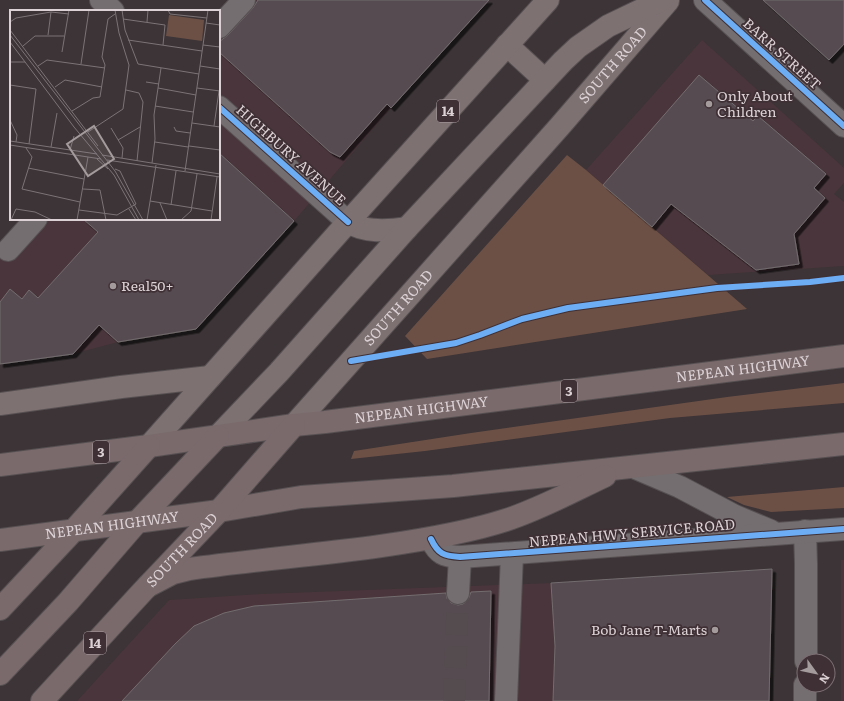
<svg xmlns="http://www.w3.org/2000/svg" width="844" height="701" font-family="Literata,serif">
  <style>
    .built { fill: #49353b }
    .green { fill: #6c5046 }
    .building { fill: #564b51; stroke: #736d6f; filter: url(#shadow) }
    .lines { fill: none; stroke-linecap: round; stroke-linejoin: round }
    .minor-tunnel { stroke: #544c4e; stroke-width: 22; stroke-dasharray: 22 11; stroke-linecap: butt }
    .minor-casing { stroke: #575052; stroke-width: 24 }
    .major-casing { stroke: #575052; stroke-width: 24 }
    .highway-casing { stroke: #575052; stroke-width: 24 }
    .minor { stroke: #746e70; stroke-width: 22 }
    .major { stroke: #7e7172; stroke-width: 22 }
    .highway { stroke: #7a6a6c; stroke-width: 22 }
    .cycleway-casing { stroke: #3f3035; stroke-width: 8 }
    .cycleway { stroke: #6dadf4; stroke-width: 6 }
    .poi-dot { fill: #a49b9d; stroke: #3f3035; stroke-width: 1.5 }
    .labels { text-anchor: middle; stroke-width: 3.5; stroke-linejoin: round; paint-order: stroke }
    .shield { fill: #3f3035; stroke: #ada1a5; stroke-width: 1 }
    .shield-label { font-size: 13px; font-weight: bold; fill: #dcd2d5 }
    .street-label { font-size: 14px; fill: #dcd2d5; stroke: #3f3035 }
    .poi-label { font-size: 14px; fill: #dcd2d5; stroke: #3f3035; text-anchor: start }
    .inset-road { fill: none; stroke: #7c7376; stroke-width: 1 }
    .view { fill: #a49b9d; fill-opacity: 0.15; stroke: #a49b9d; stroke-width: 2 }
    .inset-edge { fill: none; stroke: #dcd2d5; stroke-width: 2 }
  </style>
  <defs>
    <filter id="shadow"><feDropShadow dx="3.5" dy="3.5" stdDeviation="0" flood-color="#0009"/></filter>
  </defs>
  <rect width="100%" height="100%" fill="#3c3436"/>
  <!-- built -->
  <g class="built">
    <path d="M234,0H489L391,108L294,221L196,329L118,342L73,354L0,364V254L32,219H219V16Z"/>
    <path d="M702,40L844,168V183L834,194L844,202V266L708,275L586,170Z"/>
    <rect x="841" y="560" width="3" height="141"/>
    <path d="M772,569L769,701H77L169,600L261,594L551,583Z"/>
  </g>
  <!-- green -->
  <g class="green">
    <path d="M567,155L586,170L747,309L427,359L405,336Z"/>
    <path d="M844,383V403L670,418L425,451L351,459L354,451L471,433L727,397Z"/>
    <path d="M844,487V508L771,512L744,505L727,497Z"/>
  </g>
  <!-- building -->
  <g class="building">
    <path d="M258,0H489L391,108L387,104L340,157L330,152L219,52V42L228,35L253,8Z"/>
    <path d="M763,0H844V44L829,60Z"/>
    <path d="M699,75L753,121L758,116L826,174L814,188L825,198L794,234L799,264L756,270L671,204L652,227L603,185Z"/>
    <path d="M219,153L294,221L196,329L118,342L99,325L73,354L0,364V302L10,289L22,299L29,290L38,298L98,232L83,219H219Z"/>
    <path d="M772,569L769,701H553L555,646L551,583Z"/>
    <path d="M491,591L489,701H122L175,644L194,626L224,613L254,606L446,593L447,599L451,603L458,605L463,604L468,600L471,592Z"/>
  </g>
  <g class="lines">
    <!-- minor-tunnel -->
    <path class="minor-tunnel" d="M454,701L458,593"/>
    <!-- minor casing -->
    <g class="minor-casing">
      <g id="minor">
        <path d="M101,0L113,11"/>
        <path d="M705,0L844,126"/>
        <path d="M219,27L244,0"/>
        <path d="M219,107L348,222"/>
        <path d="M8,250L36,219"/>
        <path d="M633,467L680,487L735,516L771,531"/>
        <path d="M805,531L806,564V661"/>
        <path d="M431,539C438,554 444,556 460,557L844,529"/>
        <path d="M458,593L460,557"/>
        <path d="M506,701L512,554"/>
        <path d="M805,701V685"/>
      </g>
    </g>
    <!-- major casing -->
    <g class="major-casing">
      <g id="major">
        <path d="M507,45L545,80"/>
        <path d="M348,222C365,233 388,231 407,228"/>
        <path d="M0,404L121,387L210,377"/>
        <path id="s1" d="M294,425L560,126L668,1"/>
        <path d="M218,436L279,372L407,228L563,61L578,47L608,26L662,0"/>
        <path d="M149,446L348,222L548,0"/>
      </g>
    </g>
    <!-- highway casing -->
    <g class="highway-casing">
      <g id="highway">
        <path id="s2" d="M0,465L149,446L294,425L325,422L844,356"/>
        <path id="s3" d="M0,540L219,511L301,497L453,486L844,444"/>
        <path d="M148,586L173,573L189,569C253,560 317,555 381,546C423,540 466,533 506,520C540,509 573,491 605,476"/>
        <path d="M0,609L74,530L149,446"/>
        <path d="M0,674L68,602L138,521L218,436"/>
        <path id="s4" d="M42,701L143,591L219,511L294,425"/>
      </g>
    </g>
    <!-- minor -->
    <use href="#minor" class="minor"/>
    <!-- major -->
    <use href="#major" class="major"/>
    <!-- highway -->
    <use href="#highway" class="highway"/>
    <!-- cycleway casing -->
    <g class="cycleway-casing">
      <g id="cycleway">
        <path d="M705,0L844,126"/>
        <path d="M219,107L348,222"/>
        <path d="M351,361L456,343L480,335L522,319L568,308L717,288L810,282L844,278"/>
        <path d="M431,539C438,554 444,556 460,557L844,529"/>
      </g>
    </g>
    <!-- cycleway -->
    <use href="#cycleway" class="cycleway"/>
  </g>
  <!-- markers -->
  <g class="poi-dot">
    <circle cx="709" cy="104" r="4"/>
    <circle cx="113" cy="286" r="4"/>
    <circle cx="715" cy="630" r="4"/>
  </g>
  <g class="labels">
    <!-- shield labels -->
    <g class="shield">
      <rect x="437" y="100" width="22" height="22" rx="3"/>
      <rect x="561" y="380" width="16" height="22" rx="3"/>
      <rect x="93" y="441" width="16" height="22" rx="3"/>
      <rect x="84" y="632" width="22" height="22" rx="3"/>
    </g>
    <g class="shield-label">
      <text x="448" y="116">14</text>
      <text x="569" y="396">3</text>
      <text x="101" y="457">3</text>
      <text x="95" y="648">14</text>
    </g>
    <!-- street labels -->
    <g class="street-label">
      <text transform="translate(782 54) rotate(42)" y="5">BARR STREET</text>
      <text dy="5" stroke="none"><textPath href="#s1" startOffset="481">SOUTH ROAD</textPath></text>
      <text transform="translate(291 155) rotate(42)" y="5">HIGHBURY AVENUE</text>
      <text dy="5" stroke="none"><textPath href="#s1" startOffset="157">SOUTH ROAD</textPath></text>
      <text dy="5" stroke="none"><textPath href="#s2" startOffset="749">NEPEAN HIGHWAY</textPath></text>
      <text dy="5" stroke="none"><textPath href="#s2" startOffset="425">NEPEAN HIGHWAY</textPath></text>
      <text dy="5" stroke="none"><textPath href="#s3" startOffset="113">NEPEAN HIGHWAY</textPath></text>
      <text transform="translate(632 533) rotate(-5)" y="5">NEPEAN HWY SERVICE ROAD</text>
      <text dy="5" stroke="none"><textPath href="#s4" startOffset="206">SOUTH ROAD</textPath></text>
    </g>
    <!-- poi labels -->
    <g class="poi-label">
      <text x="717" y="101">Only About<tspan x="717" dy="16">Children</tspan></text>
      <text x="121" y="291">Real50+</text>
      <text x="707" y="635" text-anchor="end">Bob Jane T-Marts</text>
    </g>
  </g>
  <!-- overview -->
  <g transform="translate(10 10)">
    <rect width="210" height="210" fill="#3c3436"/>
    <path d="M159,5L194,10L192,31L156,26Z" fill="#6c5046"/>
    <path class="inset-road" d="M112,0L115,20L128,54L189,64M158,0L160,4L197,8M113,9L155,15L153,35M0,12L6,8L41,2L59,4M137,12L138,0M196,13L210,15M0,20L88,136M0,25L105,161L133,210M38,25L41,2M118,30L192,41M0,32L64,117L104,165L129,210M193,35L210,37M13,36L25,26H54M52,42L59,0M0,52H15M71,54L79,0M28,56L37,50L95,58M190,56L210,59M136,72L149,74M0,75L26,79L19,134M45,77L55,70L92,77M148,78L186,85M187,78L210,81M116,80L129,83L133,92L127,151M145,96L183,102M62,101L83,88L90,87L95,55L92,47L98,9L105,4M0,110L7,125L6,132M182,113L210,117M204,116L209,81M164,117L166,121L180,123M101,118L113,138L112,148M78,122L113,99L119,55L109,23L105,0M108,130L130,117M0,131L87,144M145,132L178,137M0,135L91,149M179,136L210,140M41,137L47,103M16,138L22,147L12,179L70,192M60,140L64,126M92,145L210,164M87,149L98,159M97,150L210,167M142,153L145,129L144,105L151,58M18,158L74,169M175,161L198,0M73,179L90,180L96,210M140,191L202,201M150,193L157,210M161,195L166,161M119,199L126,210M69,200L107,205L126,194L110,161L105,159M181,201L187,164M1,210L6,199L25,202L42,210M67,210L78,147M137,210L146,155M171,210L181,201M201,210L207,167"/>
    <path class="view" d="M84,116L104,149L78,166L57,134Z"/>
    <rect width="210" height="210" class="inset-edge"/>
  </g>
  <!-- north arrow -->
  <g transform="translate(816 673) rotate(123)"><circle r="19" fill="#3f3035" stroke="#7e7175"/>
  <path d="M0-3L7 15L0 10L-7 15Z" fill="#a49b9d"/>
  <text y="-6" font-size="11" font-weight="bold" text-anchor="middle" fill="#dcd2d5">N</text>
  </g>
</svg>
